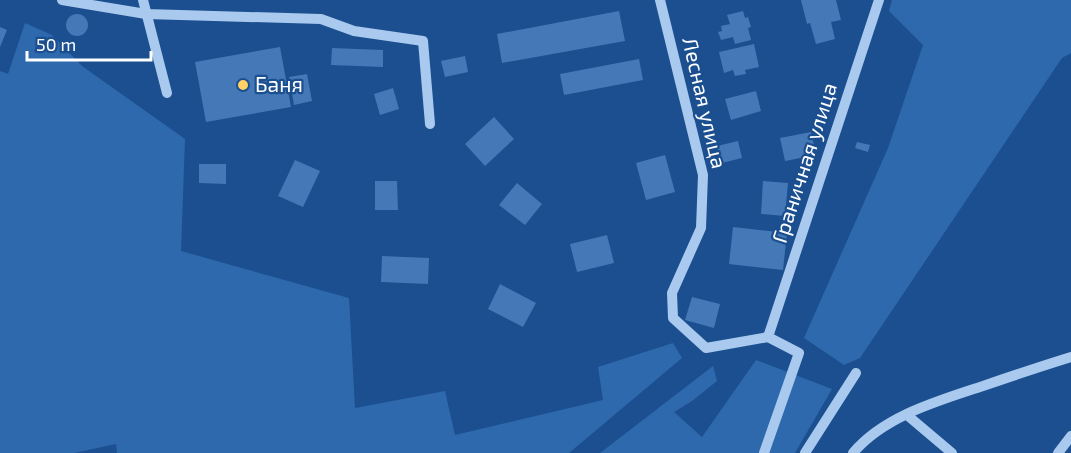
<svg xmlns="http://www.w3.org/2000/svg" width="1071" height="453" font-family="'Exo 2',sans-serif">
  <style>
    .green { fill: #2e69ad }
    .building { fill: #4478b7 }
    .lines { fill: none; stroke-linecap: round; stroke-linejoin: round }
    .minor { stroke: #a9c9ee; stroke-width: 10 }
    .poi-dot { fill: #ffd166; stroke: #1b4f8f; stroke-width: 2 }
    .labels { text-anchor: middle; stroke-width: 4.5; stroke-linejoin: round; paint-order: stroke }
    .poi-label { font-size: 21px; fill: #fff; stroke: #1b4f8f; text-anchor: start }
    .street-label { font-size: 21px; fill: #fff; stroke: #1b4f8f }
  </style>
  <rect width="100%" height="100%" fill="#1b4f8f"/>
  <!-- green -->
  <g class="green">
    <path d="M892,0H1071V53L1062,58L860,358L844,365L804,338L888,148L923,45L889,11Z"/>
    <path d="M25,23L52,35L82,66L185,139L181,251L349,298L355,408L445,391L455,435L603,400L598,367L673,343L682,358L569,453H117L116,444L74,453H0V71L8,74Z"/>
    <path d="M756,360L832,389L795,453H600L713,366L717,381L692,401L674,412L702,437Z"/>
  </g>
  <!-- building -->
  <g class="building">
    <path d="M801,0H836L841,20L831,22L835,39L816,44L810,23L807,24Z"/>
    <path d="M619,11L625,41L502,63L497,34Z"/>
    <path d="M743,11L745,18L748,17L751,27L748,28L751,40L735,44L733,37L721,40L718,32L722,31L721,26L730,24L727,15Z"/>
    <circle cx="77" cy="25" r="11"/>
    <path d="M0,27L7,30L0,47Z"/>
    <path d="M754,44L759,67L745,70L746,74L735,76L733,70L724,73L719,52Z"/>
    <path d="M280,47L291,107L206,122L195,62Z"/>
    <path d="M332,48L383,50V67L331,65Z"/>
    <path d="M465,56L468,72L445,77L441,61Z"/>
    <path d="M639,59L643,80L564,95L560,74Z"/>
    <path d="M307,74L312,101L294,105L289,77Z"/>
    <path d="M393,88L399,109L380,115L374,94Z"/>
    <path d="M756,91L761,111L731,120L725,99Z"/>
    <path d="M494,117L514,139L485,166L465,144Z"/>
    <path d="M811,132L816,155L785,161L780,138Z"/>
    <path d="M738,141L742,158L722,163L717,146Z"/>
    <path d="M857,142L870,145L868,152L855,148Z"/>
    <path d="M665,155L675,192L646,200L636,163Z"/>
    <path d="M295,160L320,171L303,207L278,196Z"/>
    <path d="M199,164H226V184L199,183Z"/>
    <path d="M375,181H397L398,210H375Z"/>
    <path d="M763,181L788,183L785,216L761,214Z"/>
    <path d="M517,183L542,204L525,225L499,205Z"/>
    <path d="M733,227L787,233L783,270L729,264Z"/>
    <path d="M607,235L614,263L577,272L570,244Z"/>
    <path d="M382,256L429,258L428,284L381,282Z"/>
    <path d="M500,284L536,303L523,327L488,309Z"/>
    <path d="M692,297L720,304L714,328L685,320Z"/>
  </g>
  <g class="lines">
    <!-- minor -->
    <g class="minor">
      <path d="M62,0L146,14L321,19L354,31L423,41L430,124"/>
      <path d="M143,0L167,93"/>
      <path d="M660,0L703,175L701,228L672,293L673,318L706,348L768,337"/>
      <path d="M768,337L879,0"/>
      <path d="M907,415L952,453"/>
      <path d="M764,453L799,353L768,337"/>
      <path d="M805,453L856,373"/>
      <path d="M853,453C884,416 938,401 983,386C1012,376 1042,366 1071,357"/>
      <path d="M1058,453L1071,436"/>
    </g>
  </g>
  <!-- markers -->
  <circle class="poi-dot" cx="243" cy="85" r="6"/>
  <g class="labels">
    <!-- poi labels -->
    <g class="poi-label">
      <text x="255" y="92">Баня</text>
    </g>
    <!-- street labels -->
    <g class="street-label">
      <text transform="translate(704 103) rotate(77)" y="7">Лесная улица</text>
      <text transform="translate(805 163) rotate(-72)" y="7">Граничная улица</text>
    </g>
  </g>
  <!-- scale -->
  <path d="M27 51v9h124v-9" fill="none" stroke="#ffffff" stroke-width="3"/>
  <text x="36" y="51" font-size="18" fill="#ffffff" stroke="#1b4f8f" stroke-width="4.5" paint-order="stroke">50 m</text>
</svg>
